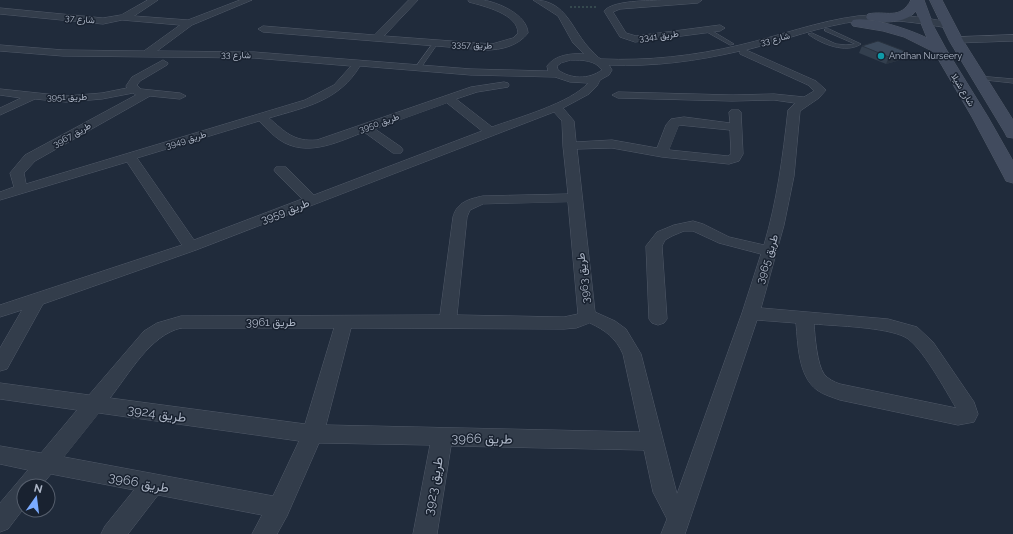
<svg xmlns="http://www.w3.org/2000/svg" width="1013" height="534" font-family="Raleway,Vazirmatn,sans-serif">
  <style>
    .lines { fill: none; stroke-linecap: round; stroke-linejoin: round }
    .service-casing { stroke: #515a69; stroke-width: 1 }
    .minor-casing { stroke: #515a69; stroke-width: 1 }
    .secondary-casing { stroke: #515a69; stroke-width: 1 }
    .path { stroke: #3c5456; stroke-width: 1.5; stroke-dasharray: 2 2; stroke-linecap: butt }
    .service { fill: #333d4b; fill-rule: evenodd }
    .minor { fill: #333d4b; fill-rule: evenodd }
    .secondary { fill: #414b5e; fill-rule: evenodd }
    .wall { fill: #333f4e }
    .shaded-wall { fill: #293340 }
    .building { fill: #3b495b; stroke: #293340 }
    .culture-dot { fill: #0f9aa8; stroke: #192230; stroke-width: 1.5 }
    .labels { text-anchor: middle; stroke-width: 3; stroke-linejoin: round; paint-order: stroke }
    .far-street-label { font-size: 9px; fill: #aeb7c7; stroke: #192230 }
    .far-poi-label { font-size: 9px; fill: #aeb7c7; stroke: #192230; text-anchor: start }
    .street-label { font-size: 11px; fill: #aeb7c7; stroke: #192230 }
    .near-street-label { font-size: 13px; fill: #aeb7c7; stroke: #192230 }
  </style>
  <rect width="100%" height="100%" fill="#202b3b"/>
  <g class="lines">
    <!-- service casing -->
    <g class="service-casing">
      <g id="service">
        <path d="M705,29H709L734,44L730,45L705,31Z"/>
        <path d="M825,29H829L861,44C846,54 821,44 808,34L812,33L836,44L846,45L855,44L825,31Z"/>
        <path d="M434,42L438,43L420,69H416L415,68Z"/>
        <path d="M978,76L1013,79V83L976,79L975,78Z"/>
      </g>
    </g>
    <!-- minor casing -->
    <g class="minor-casing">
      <g id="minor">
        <path d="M148,0H158L134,16L188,20L240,0H252L192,25L157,51L254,52L471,69L548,71L547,66C555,55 571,53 584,54L573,43L558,16L533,0C568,0 571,31 592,51C595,54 597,57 601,59C648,61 694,56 740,45C779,36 818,21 858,16C887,13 922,16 951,23L953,25L951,27L948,28C919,23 889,18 859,21C823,25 782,41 746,50L816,81L826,90L819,98L800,111L794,176L784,225L761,308L888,319L917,327L933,342L974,402L978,414L974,422L958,425L840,400C832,397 824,395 817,390C798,376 798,344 796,323L757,320L685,534H661L667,519L653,492L644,450L451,446L437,534H413L430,445L319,443L287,516L277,534H252L262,515L158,495L128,534H101L105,526L134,490L51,474L41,486H24V508L8,529L0,532V503L28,470L0,464V446L41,453L77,410L0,399V383L89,395L144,331L157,323L181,316L440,315L453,217C457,202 469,199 483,196L568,194L563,146L562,121L554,112L196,250L43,304L7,369L0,371V348L22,310L0,317V305L182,245L127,162L0,200V192L14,187L10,173L25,155L136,95L133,93L102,99L66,102L35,99L0,115V108L21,98L0,95V89L66,96L102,93L127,88L126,86L132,77L163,60L168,63L167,65L140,81L137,85L141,89L180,93L186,96L180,99L150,96L35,161L24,173L26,184L305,100L334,85L351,66L254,58L63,56L0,51V45L63,50L144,51L180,25L122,20L103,24L0,14V8L103,18L121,15ZM740,51V54L808,85L814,91L804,97L774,94L732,95L618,92L612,95L618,98L732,101L774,100L795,103L788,110C783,156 777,201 764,245L729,237L703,224L693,221L674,225L657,232L646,246L649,319L652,323L658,325L664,323L667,319L662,246L665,240L672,236L684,231H693L719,243L761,254L742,313L677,494L641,354L626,329L615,321L595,312L577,149L612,148L662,157L729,164L739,161L743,154L741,112L739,110H731L729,112L730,123L684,117L671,119L666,125L657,148L612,140L576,142L574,121L563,108L589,94L597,86L600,80L609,75L612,70L609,65C653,67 697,61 740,51ZM571,60C583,60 595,60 602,70C588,80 571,79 558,70L557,66L561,63ZM360,66L471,75L555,77L570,82L588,83C571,103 517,118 492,127L456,99L477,92L508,87L509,85L508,83L504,82L471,87L317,140C294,142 285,132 269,118C306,107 339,101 360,66ZM447,103L482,131L314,195L286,167H276L274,170L276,173L302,199L194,240L137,158L259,121C267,129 275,138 285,143C311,156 340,141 364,132L393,153H401L403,150L401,147L375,129ZM679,125L730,130L731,154L728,156L669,150ZM568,202L578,314L564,317L457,315L467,217L470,210L483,204ZM590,323C605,330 616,338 623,354L640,432L326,425L351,328L564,329L576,328ZM814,324C837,326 885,327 905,337C921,345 946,391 956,408L840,384C834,382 828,379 824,374C817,364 815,337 814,324ZM181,328H334L305,424L110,398C129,374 150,335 181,328ZM99,413L299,441L273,496L64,457Z"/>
        <path d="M409,0H418L384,36L492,44L513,38L518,33C518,14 484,6 469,2L468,0C473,0 478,0 483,0C500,3 527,15 528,33C518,46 501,50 486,50L263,32L258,29L263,26L374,35Z"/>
        <path d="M664,0H702L698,3L620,9L613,12L626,33L636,36L720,25L725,28L720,31L635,42L620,37L604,11C613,0 649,1 664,0Z"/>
        <path d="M1013,35V41L956,43L951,40L956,37Z"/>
      </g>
    </g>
    <!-- secondary casing -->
    <g class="secondary-casing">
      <g id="secondary">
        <path d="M911,0H924L934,27L946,49L988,117L1013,161V183L1006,181L1004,177L972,117L934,52L904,37L883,31L853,26L851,23L853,20C870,16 911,30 927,38L916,11C906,24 882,23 868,20L866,17L868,14C886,10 900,21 911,0Z"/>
        <path d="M930,0H942L964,42L1013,120V138L1007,137L1005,133L950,42Z"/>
      </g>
    </g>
    <!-- path -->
    <path class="path" d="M570,7H596"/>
    <!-- service -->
    <use href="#service" class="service"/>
    <!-- minor -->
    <use href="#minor" class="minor"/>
    <!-- secondary -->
    <use href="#secondary" class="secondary"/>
  </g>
  <!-- wall -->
  <path class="wall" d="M862,46L907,52L904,59L886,64L859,53Z"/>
  <!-- shaded-wall -->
  <path class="shaded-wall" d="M907,52L904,59L886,64L889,57Z"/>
  <!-- building -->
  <path class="building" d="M878,41L907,52L889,57L862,46Z"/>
  <!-- markers -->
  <circle class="culture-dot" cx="881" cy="56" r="4"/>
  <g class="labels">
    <!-- far-street labels -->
    <g class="far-street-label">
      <text transform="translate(80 19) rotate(5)" y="3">شارع 37</text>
      <text transform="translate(659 36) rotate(-7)" y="3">طريق 3341</text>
      <text transform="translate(775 39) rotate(-14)" y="3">شارع 33</text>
      <text transform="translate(472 45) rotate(2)" y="3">طريق 3357</text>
      <text transform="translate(236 55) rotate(1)" y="3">شارع 33</text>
      <text transform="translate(963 90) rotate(59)" y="3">شارع شيلا</text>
      <text x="67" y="100">طريق 3951</text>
      <text transform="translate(379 123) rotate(-19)" y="3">طريق 3950</text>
      <text transform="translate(72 135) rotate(-29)" y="3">طريق 3967</text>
      <text transform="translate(186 140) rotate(-17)" y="3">طريق 3949</text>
    </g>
    <!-- far-poi labels -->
    <g class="far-poi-label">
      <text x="889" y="59">Andhan Nurseery</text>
    </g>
    <!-- street labels -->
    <g class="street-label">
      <text transform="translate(285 211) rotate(-21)" y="4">طريق 3959</text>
      <text transform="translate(767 259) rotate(-73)" y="4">طريق 3965</text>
      <text transform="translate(583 278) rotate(-96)" y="4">طريق 3963</text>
      <text x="271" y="326">طريق 3961</text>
    </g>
    <!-- near-street labels -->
    <g class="near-street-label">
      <text transform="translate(157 413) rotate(8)" y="5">طريق 3924</text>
      <text transform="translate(482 438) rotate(1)" y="5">طريق 3966</text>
      <text transform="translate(139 482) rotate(11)" y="5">طريق 3966</text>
      <text transform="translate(433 486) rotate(-80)" y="5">طريق 3923</text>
    </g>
  </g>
  <!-- north arrow -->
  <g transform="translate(36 498) rotate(14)"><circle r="19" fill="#192230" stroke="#555e6c"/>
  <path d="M0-3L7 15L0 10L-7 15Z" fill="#7babff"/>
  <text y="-6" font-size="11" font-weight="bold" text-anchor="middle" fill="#aeb7c7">N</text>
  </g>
</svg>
